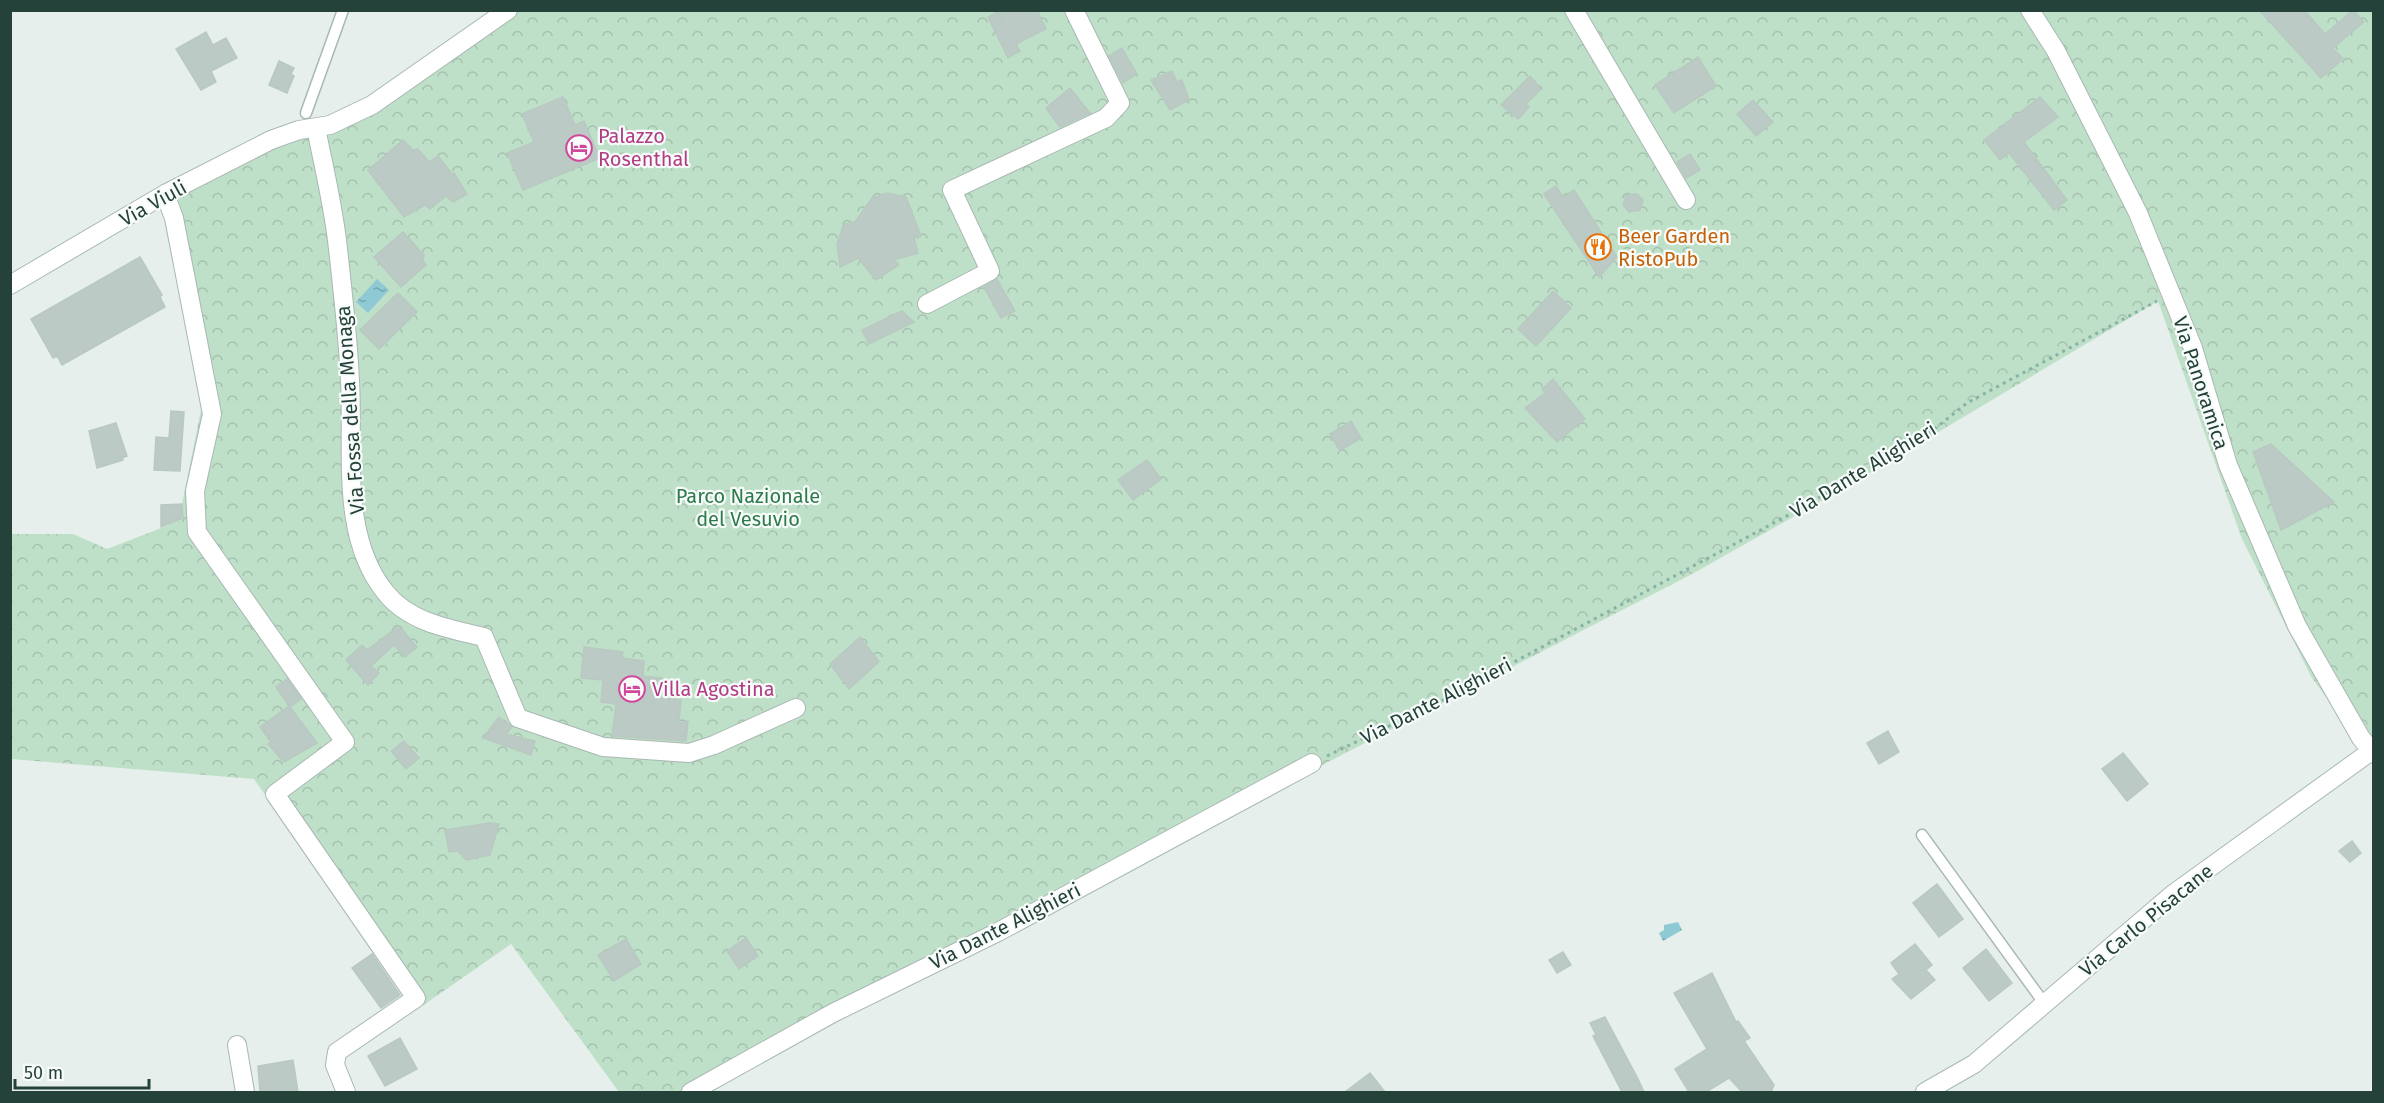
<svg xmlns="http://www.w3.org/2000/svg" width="2384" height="1103" font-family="'Fira Sans',sans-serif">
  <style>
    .park { fill: url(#park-crowns) }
    .water { fill: url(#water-ripples) }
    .building { fill: #bbcac4; stroke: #b8c9c2; stroke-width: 1.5 }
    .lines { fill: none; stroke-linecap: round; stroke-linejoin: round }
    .service-casing { stroke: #a8b8b2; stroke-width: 13 }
    .minor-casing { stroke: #a8b8b2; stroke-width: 20 }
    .tertiary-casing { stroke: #a8b8b2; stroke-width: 20 }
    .path { stroke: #86b3a5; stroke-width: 3; stroke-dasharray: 3 4.5; stroke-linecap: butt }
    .service { stroke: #fff; stroke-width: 10 }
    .minor { stroke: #fff; stroke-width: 18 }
    .tertiary { stroke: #fff; stroke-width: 18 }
    .labels { text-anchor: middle; stroke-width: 4.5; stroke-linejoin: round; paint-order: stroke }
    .hotel-label { font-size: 20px; fill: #b23c85; stroke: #f7fbf9; text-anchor: start }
    .street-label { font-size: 20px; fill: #24423a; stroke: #f7fbf9 }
    .food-label { font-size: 20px; fill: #c56008; stroke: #f7fbf9; text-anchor: start }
    .park-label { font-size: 20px; fill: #2d7a4b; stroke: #f7fbf9 }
  </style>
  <defs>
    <pattern id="park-crowns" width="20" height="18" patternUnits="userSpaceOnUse" patternTransform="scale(1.5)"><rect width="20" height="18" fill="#bfe0c8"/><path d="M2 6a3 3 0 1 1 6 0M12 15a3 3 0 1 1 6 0" fill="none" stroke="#a4c1ad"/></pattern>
    <pattern id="water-ripples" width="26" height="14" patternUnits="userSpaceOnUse" patternTransform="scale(1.5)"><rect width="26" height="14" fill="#8ec9d4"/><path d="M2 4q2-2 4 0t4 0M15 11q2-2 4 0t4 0" fill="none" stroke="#74a5ad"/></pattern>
  </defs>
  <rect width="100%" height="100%" fill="#e6efeb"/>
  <!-- park -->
  <path class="park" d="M497,11H2373V762L2312,678L2242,539L2158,301L1851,484L1694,573L1301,776L705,1092H619L511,944L415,1011L254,779L11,759L10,534H73L107,549L169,525L182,504L202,405L159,194L336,119Z"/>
  <!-- water -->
  <g class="water">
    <path d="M377,279L389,290L368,313L356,302Z"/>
    <path d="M1678,922L1682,930L1663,941L1659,933L1664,930V925Z"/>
  </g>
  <!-- building -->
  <g class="building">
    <path d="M998,10H1037L1046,29L1016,44L1020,51L1008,58L988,17L997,12L1005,25Z"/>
    <path d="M2259,10H2304L2325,34L2353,10L2364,22L2333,48L2343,59L2321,78Z"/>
    <path d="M206,32L213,45L226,38L237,58L211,71L216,82L201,90L176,49Z"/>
    <path d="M1122,48L1137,74L1123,83L1109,56Z"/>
    <path d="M1698,57L1716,86L1674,113L1655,85Z"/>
    <path d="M279,61L294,68L291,74L294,76L287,93L269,85Z"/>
    <path d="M1172,71L1177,82L1182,80L1189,100L1170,110L1151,80Z"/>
    <path d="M1530,76L1541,89L1526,104L1529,107L1518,119L1501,105Z"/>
    <path d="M1070,88L1090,113L1060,127L1046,108Z"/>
    <path d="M563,97L575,125L584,121L600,158L523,190L507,153L534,142L522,114Z"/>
    <path d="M2040,97L2058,117L2024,142L2067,200L2054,210L2009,153L2000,160L1984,140Z"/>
    <path d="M1753,100L1773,122L1756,136L1737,114Z"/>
    <path d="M403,140L413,150L418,149L429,162L438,156L452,174L454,173L467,194L453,202L446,196L430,209L425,205L404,217L368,170Z"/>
    <path d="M1690,154L1700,170L1686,178L1677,162Z"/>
    <path d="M1556,186L1563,197L1574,190L1617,257L1599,277L1544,194Z"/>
    <path d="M887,193L906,197L921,236L914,238L918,253L894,260L899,265L876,280L858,258L840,267L837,244L844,224L855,222L872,198Z"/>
    <path d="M1637,194L1643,200L1640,210L1629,212L1623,205L1626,195Z"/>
    <path d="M403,232L424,255L423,261L426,265L401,287L374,257Z"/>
    <path d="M140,257L162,295L160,297L165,307L62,365L57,356L53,358L31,319Z"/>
    <path d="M997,279L1015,311L1001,318L984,287Z"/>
    <path d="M1553,291L1571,308L1536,346L1518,329Z"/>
    <path d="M398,293L417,312L379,349L360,330Z"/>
    <path d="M902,311L914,322L869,344L862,330Z"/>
    <path d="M1553,379L1585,419L1557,442L1525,408L1545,393L1542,389Z"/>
    <path d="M171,411L184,412L180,471L154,470L156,437L169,438Z"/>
    <path d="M1351,421L1361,438L1340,451L1330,434Z"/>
    <path d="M116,423L127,456L122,458L123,460L97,468L89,431Z"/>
    <path d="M2271,444L2334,502L2281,530L2253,452Z"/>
    <path d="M1147,460L1161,479L1133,500L1118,480Z"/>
    <path d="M182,504L183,518L161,527V505Z"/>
    <path d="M399,626L417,647L405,657L394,645L371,666L379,673L368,685L346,660L362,645L367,650Z"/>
    <path d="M860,637L879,662L849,689L830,664Z"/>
    <path d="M584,647L623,652L622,658L644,661L643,676L662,678L660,698L681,700L679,723L688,721L686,741L612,736L616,704L601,702L603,680L581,678Z"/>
    <path d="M287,679L301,699L290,707L317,743L284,762L268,744L271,742L260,727L289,706L276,687Z"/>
    <path d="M499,717L512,727L506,734L535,741L531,755L483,738Z"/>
    <path d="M1888,731L1899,752L1879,764L1867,743Z"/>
    <path d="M404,741L419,758L406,769L391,751Z"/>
    <path d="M2123,753L2148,784L2127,801L2102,769Z"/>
    <path d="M489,823L499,824L490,855L466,860L458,851L449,852L445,830Z"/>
    <path d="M2352,841L2361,853L2350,862L2339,851Z"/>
    <path d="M1937,884L1963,919L1939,937L1913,903Z"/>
    <path d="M746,938L758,956L739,969L727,951Z"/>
    <path d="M626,939L641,964L614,981L598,955Z"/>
    <path d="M1915,944L1932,965L1926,970L1935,980L1911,999L1892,979L1899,974L1891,963Z"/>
    <path d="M1986,949L2012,983L1989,1001L1963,968Z"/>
    <path d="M1563,952L1571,965L1557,973L1549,960Z"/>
    <path d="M372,954L400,995L381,1008L352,968Z"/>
    <path d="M1712,973L1736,1022L1738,1021L1750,1038L1744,1041L1774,1085L1771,1092H1742L1729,1078L1706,1092H1689L1675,1069L1707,1049L1674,993Z"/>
    <path d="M1605,1017L1637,1077L1644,1092H1622L1593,1036L1596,1035L1590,1023Z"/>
    <path d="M400,1038L417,1069L385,1086L368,1056Z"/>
    <path d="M293,1060L298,1092H260L258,1066Z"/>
    <path d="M1370,1073L1385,1092H1345Z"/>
  </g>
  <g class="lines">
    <!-- service casing -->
    <g class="service-casing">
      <g id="service">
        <path d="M306,113L343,10"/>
        <path d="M1922,835L2044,1003"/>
      </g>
    </g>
    <!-- minor casing -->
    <g class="minor-casing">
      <g id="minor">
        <path d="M1574,10L1686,200"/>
        <path d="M316,128C324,168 334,209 338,249C343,293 348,337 350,381C354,449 339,536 386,593C409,622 449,629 484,637L518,718L603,747L689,753L714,745L796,708"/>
        <path d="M165,194L174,218L212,414L195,491L197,532L345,742L275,794L416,998L337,1052L335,1065L346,1092"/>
        <path d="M927,304L990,271L952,190L1106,118L1120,103L1074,10"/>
        <path d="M237,1045L245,1092"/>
        <path d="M691,1092L833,1013L998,932L1312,763"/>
        <path d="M1925,1092L1974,1064L2173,894L2374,749"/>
      </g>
    </g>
    <!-- tertiary casing -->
    <g class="tertiary-casing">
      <g id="tertiary">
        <path d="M2030,10L2056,51L2138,213L2193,348L2228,465L2297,626L2361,738L2374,754"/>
        <path d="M10,285L165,194L271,140L299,130L330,125L372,105L508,10"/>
      </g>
    </g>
    <!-- path -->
    <path class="path" d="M1327,756L1445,699L1796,511L1932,431L1967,403L2157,301"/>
    <!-- service -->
    <use href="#service" class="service"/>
    <!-- minor -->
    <use href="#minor" class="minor"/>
    <!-- tertiary -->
    <use href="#tertiary" class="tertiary"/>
  </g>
  <!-- icons -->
  <defs>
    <g id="hotel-ring" transform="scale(1.35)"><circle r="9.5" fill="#f7fbf9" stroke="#d1479c" stroke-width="1.5"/><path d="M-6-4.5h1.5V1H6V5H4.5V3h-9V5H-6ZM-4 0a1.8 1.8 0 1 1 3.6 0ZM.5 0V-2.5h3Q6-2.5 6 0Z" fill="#d1479c"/></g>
    <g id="restaurant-ring" transform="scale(1.35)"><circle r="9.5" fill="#f7fbf9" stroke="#e8710a" stroke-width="1.5"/><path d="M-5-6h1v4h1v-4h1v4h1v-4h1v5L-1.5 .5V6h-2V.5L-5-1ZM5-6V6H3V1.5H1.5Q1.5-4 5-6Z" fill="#e8710a"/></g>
  </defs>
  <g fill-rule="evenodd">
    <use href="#hotel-ring" x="579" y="148"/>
    <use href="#restaurant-ring" x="1598" y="247"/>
    <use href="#hotel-ring" x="632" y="689"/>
  </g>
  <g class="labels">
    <!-- hotel labels -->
    <g class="hotel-label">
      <text x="598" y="143">Palazzo<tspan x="598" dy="23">Rosenthal</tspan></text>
      <text x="652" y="696">Villa Agostina</text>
    </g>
    <!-- street labels -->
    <g class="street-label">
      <text transform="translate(153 203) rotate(-29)" y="7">Via Viuli</text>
      <text transform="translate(2201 383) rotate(72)" y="7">Via Panoramica</text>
      <text transform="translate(350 410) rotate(-94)" y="7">Via Fossa della Monaga</text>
      <text transform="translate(1863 470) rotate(-31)" y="7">Via Dante Alighieri</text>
      <text transform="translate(1436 701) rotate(-27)" y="7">Via Dante Alighieri</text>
      <text transform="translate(2146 920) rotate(-39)" y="7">Via Carlo Pisacane</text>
      <text transform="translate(1005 926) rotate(-27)" y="7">Via Dante Alighieri</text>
    </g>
    <!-- food labels -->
    <g class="food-label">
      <text x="1618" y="243">Beer Garden<tspan x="1618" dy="23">RistoPub</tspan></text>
    </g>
    <!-- park labels -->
    <g class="park-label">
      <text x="748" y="503">Parco Nazionale<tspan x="748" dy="23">del Vesuvio</tspan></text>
    </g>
  </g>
  <!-- border -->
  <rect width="2384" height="1103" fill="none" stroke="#24423a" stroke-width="24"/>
  <!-- scale -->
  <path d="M15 1079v9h134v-9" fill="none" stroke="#24423a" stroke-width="3"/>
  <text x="24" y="1079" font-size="18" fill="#24423a" stroke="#f7fbf9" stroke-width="4.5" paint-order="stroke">50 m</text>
</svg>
